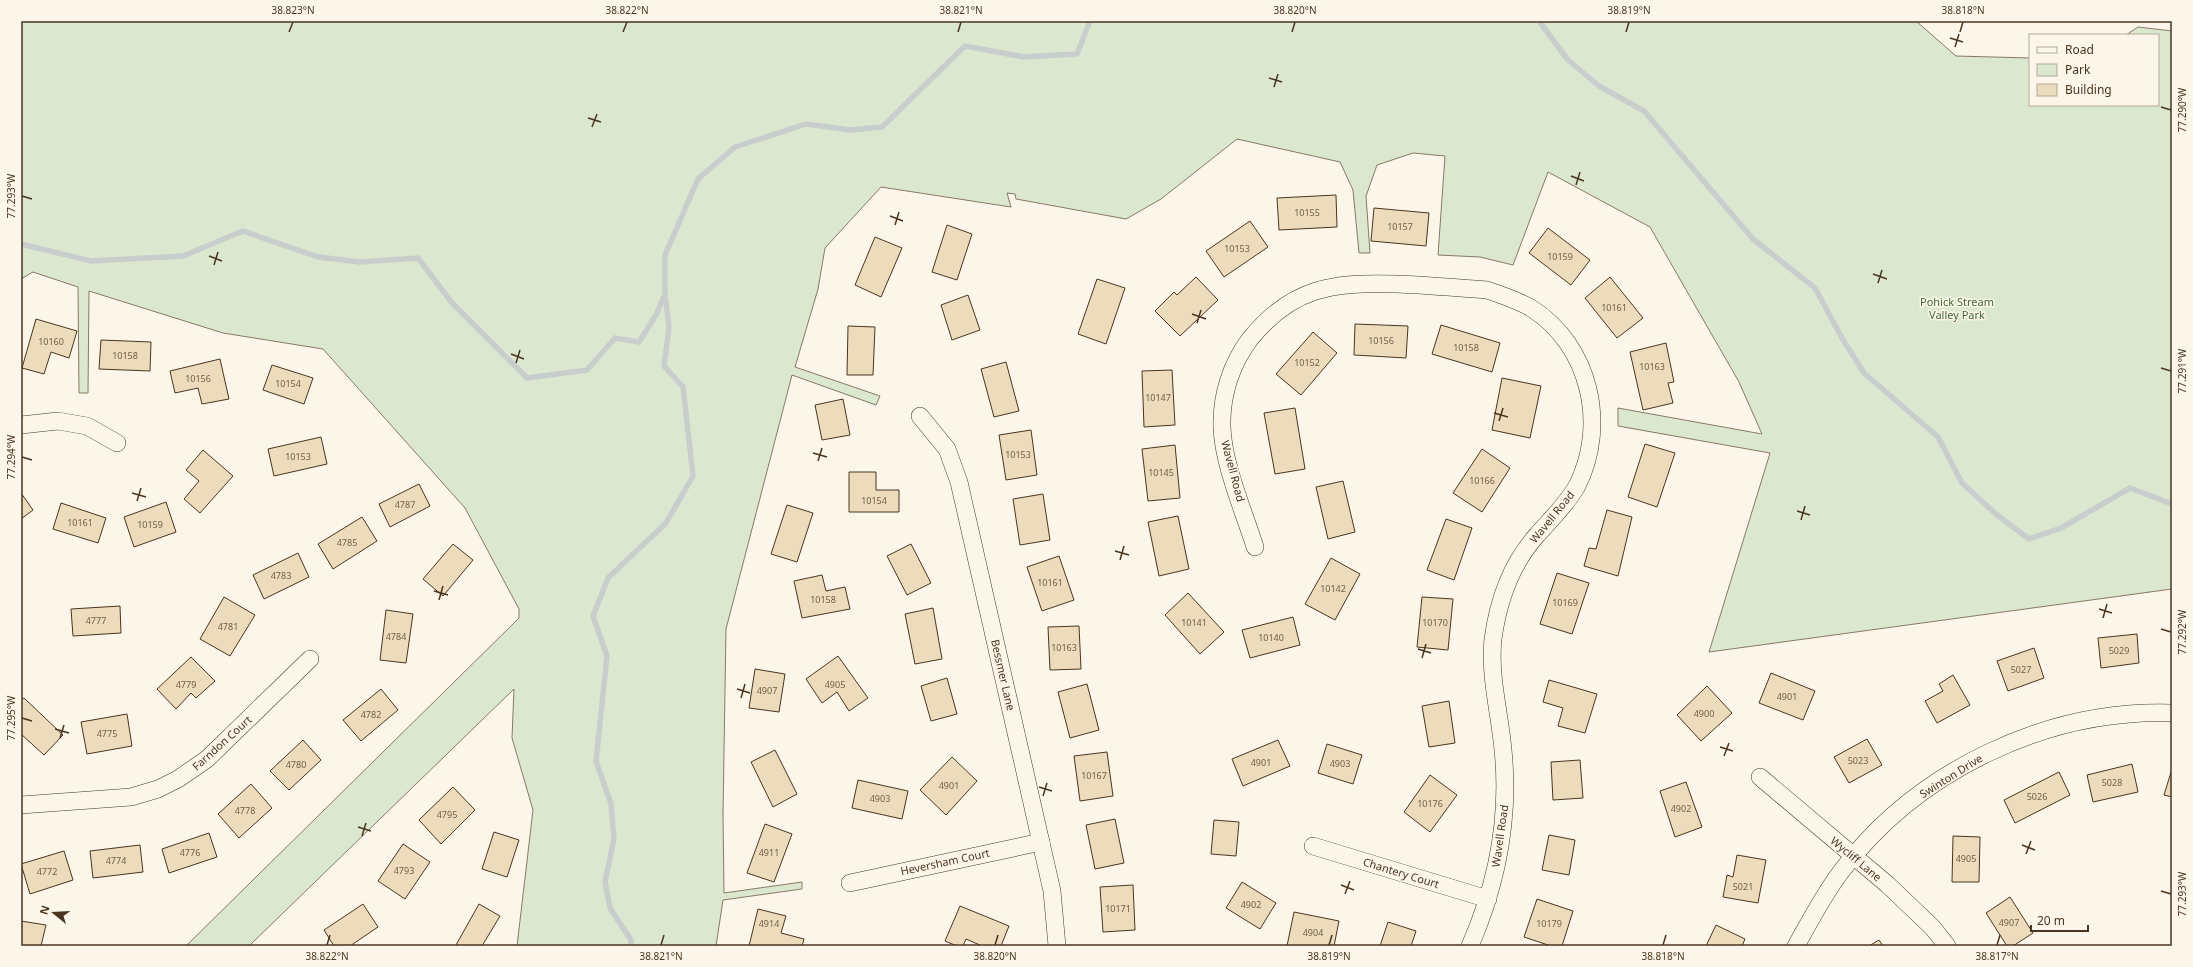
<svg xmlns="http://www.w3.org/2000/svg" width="2193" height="967" font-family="'Noto Sans',sans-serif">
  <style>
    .green { fill: #dce7d0; stroke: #887966 }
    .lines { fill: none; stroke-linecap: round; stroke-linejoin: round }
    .stream { stroke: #c9cecd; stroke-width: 5.5 }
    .building { fill: #ecdcbc; stroke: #4a3520 }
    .street-casing { stroke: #4a3520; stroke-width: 18 }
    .street { stroke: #fbf6e9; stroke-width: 17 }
    .ticks { fill: none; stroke: #4a3520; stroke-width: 1.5 }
    .labels { text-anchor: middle; stroke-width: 3; stroke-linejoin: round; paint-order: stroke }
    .number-label { font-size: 9px; fill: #725f47 }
    .park-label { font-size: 11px; fill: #436837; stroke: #fbf6e9 }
    .street-label { font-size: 11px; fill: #4a3520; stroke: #fbf6e9 }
    .neatline { fill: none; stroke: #4a3520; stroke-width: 1.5 }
    .ticks-label { font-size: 10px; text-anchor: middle; fill: #4a3520 }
  </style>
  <rect width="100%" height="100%" fill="#fbf6e9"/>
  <!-- green -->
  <path class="green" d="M21,21H1916L1956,56L2030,58V105H2158V35H2126L2138,27L2172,31V589L1709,652L1770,453L1618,426V408L1762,434L1739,382L1650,227L1548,172L1513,265L1480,257L1438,255L1445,156L1413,153L1377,165L1366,196L1370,253H1359L1353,190L1340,162L1237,139L1161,199L1126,219L1016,199L1015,194L1007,193L1011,207L881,187L825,248L818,289L795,367L880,396L876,405L792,375L726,629L723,814L724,893L802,882V889L723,900L716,946H517L533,810L512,738L514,689L249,946H186L516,621L519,618V609L465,508L323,349L223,333L89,291L88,393H79L78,287L33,272L21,279Z"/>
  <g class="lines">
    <!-- stream -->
    <g class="stream">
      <path d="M1539,21L1568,60L1599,86L1644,111L1753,239L1815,288L1842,338L1864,373L1938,437L1962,483L1997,515L2029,539L2061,528L2130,488L2172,504"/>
      <path d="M21,244L91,261L183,256L243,231L318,257L360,262L418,258L452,303L527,378L587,370L615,338L639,342L656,315L665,294V255L698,179L735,147L806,124L850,130L882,127L965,46L1024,57L1077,54L1090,21"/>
      <path d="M631,946V940L610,908L605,882L614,839L611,804L596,761L607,656L593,616L608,578L666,523L693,476L683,387L664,366L669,327L665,295"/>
    </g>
  </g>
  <!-- building -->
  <g class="building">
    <path d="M1336,195L1337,227L1279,230L1277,198Z"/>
    <path d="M1374,208L1429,213L1426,246L1371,241Z"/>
    <path d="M1250,221L1268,247L1224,277L1206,251Z"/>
    <path d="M947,225L972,234L957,280L932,272Z"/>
    <path d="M1548,228L1590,260L1571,285L1529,253Z"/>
    <path d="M875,237L902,248L881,297L855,285Z"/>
    <path d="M1196,277L1218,300L1180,336L1155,311L1174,292L1177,295Z"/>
    <path d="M1610,277L1643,318L1617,338L1585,298Z"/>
    <path d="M1097,279L1125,288L1106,344L1078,334Z"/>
    <path d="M968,295L980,330L952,340L941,305Z"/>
    <path d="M36,319L77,331L69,358L51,352L44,374L22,368Z"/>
    <path d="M1355,324L1408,326L1406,358L1354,355Z"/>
    <path d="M1441,325L1500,343L1492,372L1432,354Z"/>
    <path d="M848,326L875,327L873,375H847Z"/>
    <path d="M1313,332L1337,353L1301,395L1276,374Z"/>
    <path d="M101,340L151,342L150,371L99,369Z"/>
    <path d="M1666,343L1674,382L1668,383L1673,403L1643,410L1630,352Z"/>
    <path d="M220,359L229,399L202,404L198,388L175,393L170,371Z"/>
    <path d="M1006,362L1019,411L994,417L981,369Z"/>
    <path d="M272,365L313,378L304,404L263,390Z"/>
    <path d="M1172,370L1175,425L1144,427L1142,371Z"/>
    <path d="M1502,378L1541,386L1530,438L1492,430Z"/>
    <path d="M843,399L850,435L822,440L815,405Z"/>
    <path d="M1295,408L1305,469L1275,474L1264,413Z"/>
    <path d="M1031,430L1037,475L1006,480L999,435Z"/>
    <path d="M321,437L327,464L274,476L268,449Z"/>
    <path d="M1645,444L1675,453L1657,507L1628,497Z"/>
    <path d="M1175,445L1180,498L1148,501L1142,449Z"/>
    <path d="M1482,449L1510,468L1482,512L1453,493Z"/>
    <path d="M203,450L233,476L200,513L184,499L199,481L186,470Z"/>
    <path d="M849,472H876V490H899V512H849Z"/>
    <path d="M1343,481L1355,532L1328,539L1316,487Z"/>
    <path d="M419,484L430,506L390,527L379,504Z"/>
    <path d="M21,493L33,510L21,519Z"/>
    <path d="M1043,494L1050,540L1020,545L1013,499Z"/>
    <path d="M166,502L176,532L134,547L124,517Z"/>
    <path d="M61,503L106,518L98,543L53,529Z"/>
    <path d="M787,505L813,513L797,562L771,554Z"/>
    <path d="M1607,510L1632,517L1618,576L1584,566L1589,548L1596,549Z"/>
    <path d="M1178,516L1189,569L1159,576L1148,522Z"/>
    <path d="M362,517L377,541L333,569L318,544Z"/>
    <path d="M1446,519L1472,528L1454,580L1427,570Z"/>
    <path d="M453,544L473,560L443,596L423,579Z"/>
    <path d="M911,544L931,583L907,595L887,556Z"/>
    <path d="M298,553L309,577L264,599L253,575Z"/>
    <path d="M1059,556L1074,600L1042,611L1027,567Z"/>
    <path d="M1331,558L1360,574L1335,620L1305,604Z"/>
    <path d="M1557,573L1589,583L1572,634L1540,624Z"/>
    <path d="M822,575L826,591L845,587L850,609L802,618L794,581Z"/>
    <path d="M1188,593L1224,632L1200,654L1165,615Z"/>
    <path d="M224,597L255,615L230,656L200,639Z"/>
    <path d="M1422,597L1453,599L1448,650L1417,647Z"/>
    <path d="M120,606L121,633L73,636L71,609Z"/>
    <path d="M933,608L942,659L915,664L905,614Z"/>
    <path d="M386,610L413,614L406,663L380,660Z"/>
    <path d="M1293,617L1300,645L1250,658L1242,630Z"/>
    <path d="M1079,626L1081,669L1050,670L1048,627Z"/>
    <path d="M2137,634L2139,663L2101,668L2098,638Z"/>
    <path d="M2034,648L2044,678L2008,691L1997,661Z"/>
    <path d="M838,656L868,698L849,711L837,692L822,703L806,679Z"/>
    <path d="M191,657L215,681L196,698L191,693L176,709L157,689Z"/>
    <path d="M755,669L785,674L779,712L749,708Z"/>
    <path d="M1771,673L1815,691L1803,720L1759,703Z"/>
    <path d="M1953,675L1970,705L1937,723L1925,701L1943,691L1939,684Z"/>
    <path d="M947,678L957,714L931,721L921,686Z"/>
    <path d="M1549,680L1597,694L1585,733L1558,726L1563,708L1543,702Z"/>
    <path d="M1087,684L1099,730L1070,738L1058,692Z"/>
    <path d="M1707,686L1732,713L1701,741L1677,715Z"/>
    <path d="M381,689L398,710L361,741L343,720Z"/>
    <path d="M24,698L63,735L44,755L21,734V700Z"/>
    <path d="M1449,701L1455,743L1429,747L1422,706Z"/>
    <path d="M127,714L132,746L87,754L81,722Z"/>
    <path d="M1867,739L1882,765L1849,783L1834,757Z"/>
    <path d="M303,740L321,760L289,790L270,771Z"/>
    <path d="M1278,740L1290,766L1243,786L1232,759Z"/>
    <path d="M1327,744L1362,755L1353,784L1318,773Z"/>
    <path d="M775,750L797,794L773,807L751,762Z"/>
    <path d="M1107,752L1113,796L1080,801L1074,756Z"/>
    <path d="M952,757L977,781L946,815L920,790Z"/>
    <path d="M1580,760L1583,798L1553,800L1551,762Z"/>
    <path d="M2132,764L2138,792L2093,802L2087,775Z"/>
    <path d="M2172,769V797L2164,795Z"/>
    <path d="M2059,772L2070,795L2015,823L2004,800Z"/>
    <path d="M1430,775L1457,795L1430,832L1404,812Z"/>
    <path d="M858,780L908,791L902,819L852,808Z"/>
    <path d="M1686,782L1702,827L1675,837L1660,791Z"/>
    <path d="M251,784L272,808L239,838L218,814Z"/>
    <path d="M453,787L475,810L441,844L419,820Z"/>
    <path d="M1115,819L1124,863L1095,869L1086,825Z"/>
    <path d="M1214,820L1239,822L1236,856L1211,854Z"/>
    <path d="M765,824L792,834L774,882L747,873Z"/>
    <path d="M494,832L519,840L507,877L482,869Z"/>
    <path d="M209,833L217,857L169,873L162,849Z"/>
    <path d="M1549,835L1575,840L1569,875L1542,870Z"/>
    <path d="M1953,836L1980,837L1979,882H1952Z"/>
    <path d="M403,844L430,862L405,899L378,881Z"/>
    <path d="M140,845L143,872L93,878L90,851Z"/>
    <path d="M64,851L73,880L30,894L21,864Z"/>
    <path d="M1737,855L1766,860L1758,903L1723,897L1727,875L1733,877Z"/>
    <path d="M1242,882L1276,903L1260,929L1226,908Z"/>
    <path d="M1133,885L1135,930L1103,932L1100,887Z"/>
    <path d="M2010,897L2033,933L2013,946H2007L1986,913Z"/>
    <path d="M1537,899L1573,911L1562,946H1551L1524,937Z"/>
    <path d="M363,904L378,927L350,946H334L324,930Z"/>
    <path d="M479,904L500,916L482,946H458L456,945Z"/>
    <path d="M960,906L1009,926L1001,946H982L966,939L963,946H957L945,941Z"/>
    <path d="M758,909L786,916L781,933L804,939L802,946H749Z"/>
    <path d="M1294,912L1339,921L1334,946H1287Z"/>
    <path d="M21,921L46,925L41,946H21Z"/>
    <path d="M1388,922L1416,931L1411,946H1380Z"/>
    <path d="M1716,925L1745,939L1742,946H1706Z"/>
    <path d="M1879,940L1883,946H1869Z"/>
  </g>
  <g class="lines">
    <!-- street casing -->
    <g class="street-casing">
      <g id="street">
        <path d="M920,416L947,449L959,482L1052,891L1057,946"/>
        <path d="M21,425L58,421L87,426L117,443"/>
        <path d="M1255,547C1244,512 1223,464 1222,427C1221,396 1231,364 1250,339C1292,287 1333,282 1396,284C1426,285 1457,288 1487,290C1502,295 1517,300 1531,308C1590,345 1608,425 1577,486C1567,504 1551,519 1537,535C1511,564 1498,602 1493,639C1489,676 1500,714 1503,750C1510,818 1497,884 1470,946"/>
        <path d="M1760,777L1888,885L1933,928L1947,946"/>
        <path d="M21,805L131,797L158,789L178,779L207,759L310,659"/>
        <path d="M1313,846L1488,899"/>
        <path d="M850,883L1041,842"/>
        <path d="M1796,946C1810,921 1823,896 1840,873C1916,771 2046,709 2172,713"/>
      </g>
    </g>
    <!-- street -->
    <use href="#street" class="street"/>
  </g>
  <!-- ticks -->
  <path class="ticks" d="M289,32L293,22M623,32L627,22M958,32L961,22M1292,32L1295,22M1626,32L1629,22M1960,32L1963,22M1950,38L1963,42M1955,47L1959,34M1269,78L1282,82M1274,87L1278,74M2161,107L2171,110M588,118L601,122M592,127L597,114M1571,176L1584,181M1576,185L1580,172M22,196L32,199M890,216L903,221M895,225L899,212M209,256L222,261M214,265L218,252M1873,274L1887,279M1878,283L1882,270M1192,314L1206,319M1197,323L1201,310M511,354L524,359M516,363L520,350M2161,368L2171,371M1494,413L1508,417M1499,421L1503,408M813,453L827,457M22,457L32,460M818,461L822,448M132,493L146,497M137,501L141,488M1797,511L1810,515M1801,520L1805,506M1115,551L1129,555M1120,560L1124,546M434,591L448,595M439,600L443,586M2099,609L2112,613M2103,618L2107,604M2161,629L2171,632M1418,649L1431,653M1422,658L1426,644M737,689L750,693M741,698L745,684M22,718L32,721M55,729L69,733M60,738L64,725M1720,747L1733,751M1724,756L1729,743M1039,787L1052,791M1043,796L1047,783M358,827L371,831M362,836L366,823M2022,845L2035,850M2026,854L2031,841M1341,885L1354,890M2161,891L2171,894M1345,894L1350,881M327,945L330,935M661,945L664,935M995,945L998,935M1329,945L1332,935M1663,945L1666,935M1997,945L2000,935"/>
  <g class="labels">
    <!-- number labels -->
    <g class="number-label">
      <text x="1307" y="216">10155</text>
      <text x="1400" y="230">10157</text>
      <text x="1237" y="252">10153</text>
      <text x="1560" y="260">10159</text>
      <text x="1614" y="311">10161</text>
      <text x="1381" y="344">10156</text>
      <text x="51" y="345">10160</text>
      <text x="1466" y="351">10158</text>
      <text x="125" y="359">10158</text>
      <text x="1307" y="366">10152</text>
      <text x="1652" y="370">10163</text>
      <text x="198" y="382">10156</text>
      <text x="288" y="387">10154</text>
      <text x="1158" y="401">10147</text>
      <text x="1018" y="458">10153</text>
      <text x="298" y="460">10153</text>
      <text x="1161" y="476">10145</text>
      <text x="1482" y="484">10166</text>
      <text x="874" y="504">10154</text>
      <text x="405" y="508">4787</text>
      <text x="80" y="526">10161</text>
      <text x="150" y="528">10159</text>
      <text x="347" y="546">4785</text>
      <text x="281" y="579">4783</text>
      <text x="1050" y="586">10161</text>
      <text x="1333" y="592">10142</text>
      <text x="823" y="603">10158</text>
      <text x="1565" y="606">10169</text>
      <text x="96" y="624">4777</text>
      <text x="1194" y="626">10141</text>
      <text x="1435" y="626">10170</text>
      <text x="228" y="630">4781</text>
      <text x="396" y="640">4784</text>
      <text x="1271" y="641">10140</text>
      <text x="1064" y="651">10163</text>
      <text x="2119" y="654">5029</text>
      <text x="2021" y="673">5027</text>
      <text x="186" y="688">4779</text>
      <text x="835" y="688">4905</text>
      <text x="767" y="694">4907</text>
      <text x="1787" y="700">4901</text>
      <text x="1704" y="717">4900</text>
      <text x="371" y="718">4782</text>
      <text x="107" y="737">4775</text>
      <text x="1858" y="764">5023</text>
      <text x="1261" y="766">4901</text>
      <text x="1340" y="767">4903</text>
      <text x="296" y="768">4780</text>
      <text x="1094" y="779">10167</text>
      <text x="2112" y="786">5028</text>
      <text x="949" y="789">4901</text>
      <text x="2037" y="800">5026</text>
      <text x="880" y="802">4903</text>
      <text x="1430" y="807">10176</text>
      <text x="1681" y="812">4902</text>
      <text x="245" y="814">4778</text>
      <text x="447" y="818">4795</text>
      <text x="190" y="856">4776</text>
      <text x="769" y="856">4911</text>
      <text x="1966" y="862">4905</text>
      <text x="116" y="864">4774</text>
      <text x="404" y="874">4793</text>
      <text x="47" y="875">4772</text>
      <text x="1743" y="890">5021</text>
      <text x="1251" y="908">4902</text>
      <text x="1118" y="912">10171</text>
      <text x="2009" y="926">4907</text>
      <text x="769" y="927">4914</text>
      <text x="1549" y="927">10179</text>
      <text x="1313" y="936">4904</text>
    </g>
    <!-- park labels -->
    <g class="park-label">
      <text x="1957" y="306">Pohick Stream<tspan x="1957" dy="13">Valley Park</tspan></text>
    </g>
    <!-- street labels -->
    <g class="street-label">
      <text transform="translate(1233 471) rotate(75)" y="4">Wavell Road</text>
      <text transform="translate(1552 517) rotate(-51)" y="4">Wavell Road</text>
      <text transform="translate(1003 675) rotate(77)" y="4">Bessmer Lane</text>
      <text transform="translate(222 743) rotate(-42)" y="4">Farndon Court</text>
      <text transform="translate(1951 776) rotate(-32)" y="4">Swinton Drive</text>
      <text transform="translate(1500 836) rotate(-82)" y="4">Wavell Road</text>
      <text transform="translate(1856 859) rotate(40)" y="4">Wycliff Lane</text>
      <text transform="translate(945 862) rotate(-12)" y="4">Heversham Court</text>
      <text transform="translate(1401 873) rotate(17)" y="4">Chantery Court</text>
    </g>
  </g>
  <!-- border -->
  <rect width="2193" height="967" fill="none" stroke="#fbf6e9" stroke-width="44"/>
  <!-- legend -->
  <rect x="2029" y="34" width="130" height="72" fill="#fbf6e9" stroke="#b4a999"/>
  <rect x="2037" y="47" width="20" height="6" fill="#fbf6e9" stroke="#b4a999"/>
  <text x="2065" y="54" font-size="12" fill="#4a3520">Road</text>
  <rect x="2037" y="64" width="20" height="12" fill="#dce7d0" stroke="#b4a999"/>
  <text x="2065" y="74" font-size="12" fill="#4a3520">Park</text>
  <rect x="2037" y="84" width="20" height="12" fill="#ecdcbc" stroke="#b4a999"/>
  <text x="2065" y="94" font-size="12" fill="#4a3520">Building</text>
  <!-- north arrow -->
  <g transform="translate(54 913) rotate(288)" stroke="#fbf6e9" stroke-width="3" paint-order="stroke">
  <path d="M0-3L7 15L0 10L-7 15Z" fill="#4a3520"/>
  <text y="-6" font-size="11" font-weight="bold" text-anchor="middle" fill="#4a3520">N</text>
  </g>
  <!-- scale -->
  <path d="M2031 925v6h57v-6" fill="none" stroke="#4a3520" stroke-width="2"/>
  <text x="2037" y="925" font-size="12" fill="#4a3520" stroke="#fbf6e9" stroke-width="3" paint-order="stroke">20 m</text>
  <rect x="22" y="22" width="2149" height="923" class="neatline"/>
  <g class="ticks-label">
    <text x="293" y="14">38.823°N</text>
    <text x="627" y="14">38.822°N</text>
    <text x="961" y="14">38.821°N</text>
    <text x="1295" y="14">38.820°N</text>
    <text x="1629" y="14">38.819°N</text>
    <text x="1963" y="14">38.818°N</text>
    <text transform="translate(2182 110) rotate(-90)" y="4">77.290°W</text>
    <text transform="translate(11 196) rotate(-90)" y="4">77.293°W</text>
    <text transform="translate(2182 371) rotate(-90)" y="4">77.291°W</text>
    <text transform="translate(11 457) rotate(-90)" y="4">77.294°W</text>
    <text transform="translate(2182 632) rotate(-90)" y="4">77.292°W</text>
    <text transform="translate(11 718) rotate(-90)" y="4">77.295°W</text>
    <text transform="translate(2182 894) rotate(-90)" y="4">77.293°W</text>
    <text x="327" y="960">38.822°N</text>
    <text x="661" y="960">38.821°N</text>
    <text x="995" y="960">38.820°N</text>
    <text x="1329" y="960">38.819°N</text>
    <text x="1663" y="960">38.818°N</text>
    <text x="1997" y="960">38.817°N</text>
  </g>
</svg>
